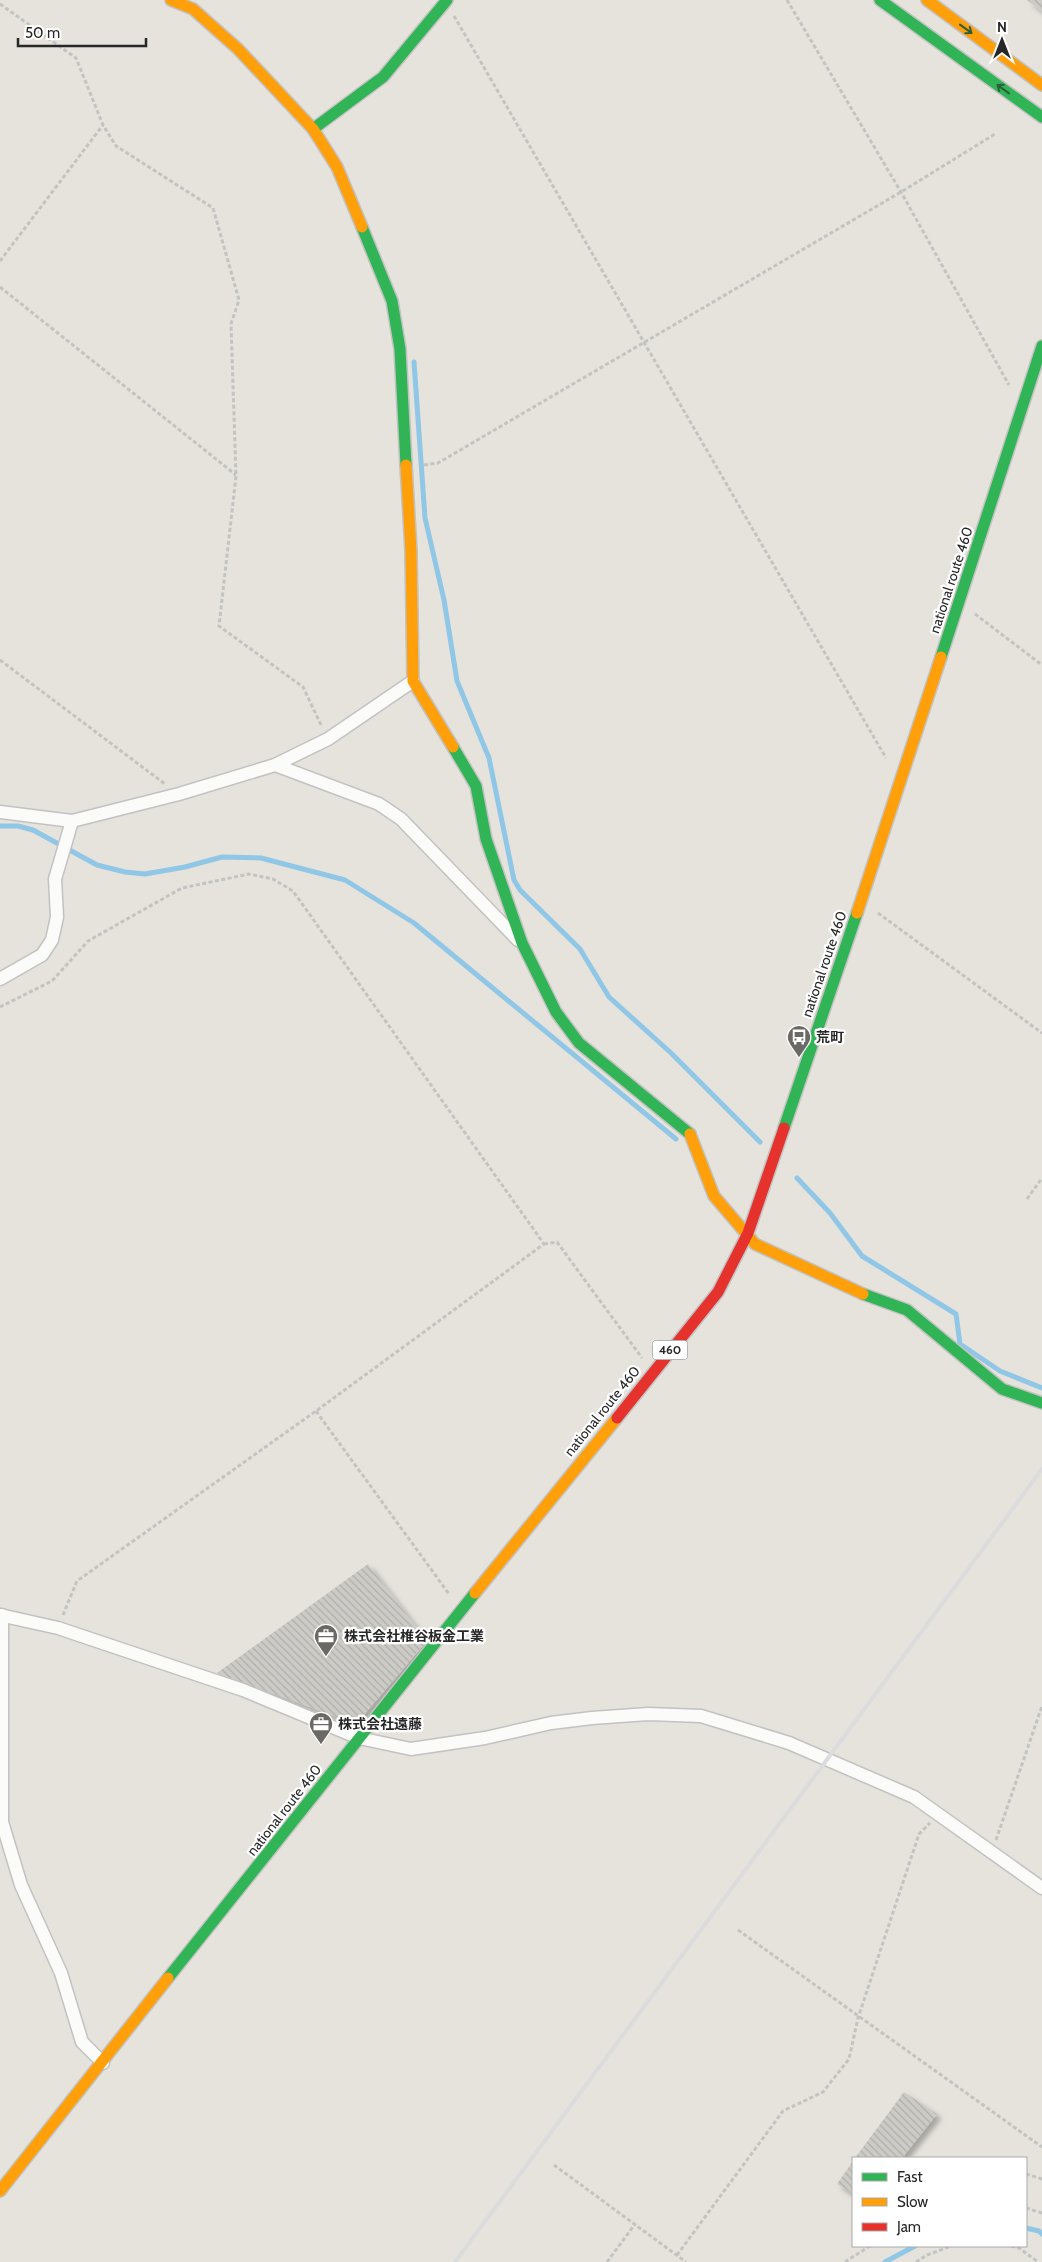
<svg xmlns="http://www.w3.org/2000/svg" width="1042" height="2262" font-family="Cabin,'Noto Sans JP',sans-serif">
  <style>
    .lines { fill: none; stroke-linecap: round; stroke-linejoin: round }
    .stream { stroke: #90c6e6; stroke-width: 5 }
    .building { fill: url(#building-back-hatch); filter: url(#shadow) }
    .street-casing { stroke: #c2c2c2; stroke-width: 15 }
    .fast-casing { stroke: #c2c2c2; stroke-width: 14 }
    .slow-casing { stroke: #c2c2c2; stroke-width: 14 }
    .jam-casing { stroke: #c2c2c2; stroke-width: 14 }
    .path { stroke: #c3c3c2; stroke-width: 3; stroke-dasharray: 4 2.5; stroke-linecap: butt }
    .street { stroke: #fbfbfa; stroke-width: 12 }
    .fast { stroke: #30b455; stroke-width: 11 }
    .slow { stroke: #ff9f0a; stroke-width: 11 }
    .jam { stroke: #e5322d; stroke-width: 11 }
    .rail { stroke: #dcdbdd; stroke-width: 4 }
    .oneway { stroke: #2b5f39 }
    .labels { text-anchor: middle; stroke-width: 4.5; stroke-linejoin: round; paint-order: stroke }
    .shield { fill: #fff; stroke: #686868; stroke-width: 1 }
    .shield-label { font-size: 12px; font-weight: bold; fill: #272727 }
    .street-label { font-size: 14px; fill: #272727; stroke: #fff }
    .poi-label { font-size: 14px; font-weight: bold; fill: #272727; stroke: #fff; text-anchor: start }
  </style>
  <defs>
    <pattern id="building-back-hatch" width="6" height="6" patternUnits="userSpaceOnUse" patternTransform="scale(1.25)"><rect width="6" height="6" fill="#cccbc6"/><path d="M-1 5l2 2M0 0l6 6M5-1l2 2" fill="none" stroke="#afaeaa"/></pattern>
    <filter id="shadow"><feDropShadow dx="4.5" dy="4.5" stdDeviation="2.5" flood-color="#0004"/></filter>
  </defs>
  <rect width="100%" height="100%" fill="#e5e3dc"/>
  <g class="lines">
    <!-- stream -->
    <g class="stream">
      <path d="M414,362L425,518L444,600L457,681L489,758L514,880L520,890L580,949L609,997L671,1053L760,1142"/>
      <path d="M0,826H18L33,830L97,865L125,872L145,874L185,867L222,857L261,858L345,880L414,923L676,1139"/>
      <path d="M797,1178L830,1213L862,1256L956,1314L960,1344L1000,1371L1042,1388"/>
      <path d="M1026,2228L1039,2231L1042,2234"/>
      <path d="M885,2262L915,2246"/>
    </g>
  </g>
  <!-- building -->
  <g class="building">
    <path d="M1027,0H1042V11Z"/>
    <path d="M368,1564L427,1641L356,1724L217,1673Z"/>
    <path d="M904,2092L937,2114L902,2158H855Z"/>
    <path d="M853,2161V2194L837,2184Z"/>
  </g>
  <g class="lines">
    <!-- street casing -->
    <g class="street-casing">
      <g id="street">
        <path d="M275,765L379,804L401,819L518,940"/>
        <path d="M0,812L72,821L179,794L275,765L328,739L413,681"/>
        <path d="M0,979L42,955L52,940L57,917L55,879L72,821"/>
        <path d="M0,1615L58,1628L243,1690L359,1738L411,1749L485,1738L551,1723L592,1718L648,1714L701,1716L789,1743L914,1797L1042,1888"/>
        <path d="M2,1615V1822L21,1885L61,1973L82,2042L103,2063"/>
      </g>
    </g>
    <!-- fast casing -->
    <g class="fast-casing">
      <g id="fast">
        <path d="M880,0L1042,117"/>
        <path d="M313,129L383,77L447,0"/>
        <path d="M362,227L392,301L400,349L406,465"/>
        <path d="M941,657L1042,346"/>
        <path d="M453,747L476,786L486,839L522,943L556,1012L579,1043L690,1134"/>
        <path d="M784,1128L857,913"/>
        <path d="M863,1294L907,1310L1002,1389L1042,1403"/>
        <path d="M168,1978L475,1593"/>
      </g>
    </g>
    <!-- slow casing -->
    <g class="slow-casing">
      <g id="slow">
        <path d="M171,0L193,9L238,49L313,129L337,167L362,227"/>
        <path d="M927,0L1042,85"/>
        <path d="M406,465L411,551L413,681L453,747"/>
        <path d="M857,913L941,657"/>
        <path d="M690,1134L714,1196L755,1244L863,1294"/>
        <path d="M475,1593L617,1418"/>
        <path d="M0,2191L168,1978"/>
      </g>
    </g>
    <!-- jam casing -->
    <g class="jam-casing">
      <path id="jam" d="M617,1418L718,1292L748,1233L784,1128"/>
    </g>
    <!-- path -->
    <g class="path">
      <path d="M787,0L901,192L1009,385"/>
      <path d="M0,4L76,58L103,125L116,146L213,208L239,300L231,324L236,476L219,626L303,687L322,727"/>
      <path d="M454,16L886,758"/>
      <path d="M0,261L103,125"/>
      <path d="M0,287L236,475"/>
      <path d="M424,465L438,463L901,192L995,134"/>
      <path d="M975,614L1042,665"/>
      <path d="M0,660L165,784"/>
      <path d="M878,913L1042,1033"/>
      <path d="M0,1007L52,981L88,941L182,888L249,874L273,879L293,891L544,1244L316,1411L77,1581L63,1615"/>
      <path d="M1027,1199L1042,1178"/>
      <path d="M544,1244L557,1242L642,1358"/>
      <path d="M316,1411L449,1594"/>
      <path d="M996,1840L1042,1706"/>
      <path d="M738,1930L1042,2147"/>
      <path d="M554,2165L686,2262"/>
      <path d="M1026,2174L1042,2179"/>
      <path d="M1026,2208L1042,2213"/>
      <path d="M1011,2246L1019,2248L1038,2262"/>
      <path d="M677,2255L783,2111L823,2092L849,2059L858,2018L919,1834L930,1823"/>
      <path d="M607,2262L635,2224"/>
      <path d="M845,2262L870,2246"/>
      <path d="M916,2262L927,2255L951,2246"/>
    </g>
    <!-- street -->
    <use href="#street" class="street"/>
    <!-- fast -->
    <use href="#fast" class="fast"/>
    <!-- slow -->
    <use href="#slow" class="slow"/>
    <!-- jam -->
    <use href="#jam" class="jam"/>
    <!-- rail -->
    <path class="rail" d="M455,2262L1042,1469"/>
  </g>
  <!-- one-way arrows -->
  <defs><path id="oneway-shaft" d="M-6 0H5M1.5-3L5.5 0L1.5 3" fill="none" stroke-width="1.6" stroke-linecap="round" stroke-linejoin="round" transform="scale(1.25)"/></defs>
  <g class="oneway">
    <use href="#oneway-shaft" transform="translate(966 29) rotate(36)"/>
    <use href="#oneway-shaft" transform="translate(1003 89) rotate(-144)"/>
  </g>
  <!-- icons -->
  <defs>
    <g id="bus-pin" transform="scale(1.25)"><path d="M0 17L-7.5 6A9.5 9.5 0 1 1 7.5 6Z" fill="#6a6966" stroke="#fff"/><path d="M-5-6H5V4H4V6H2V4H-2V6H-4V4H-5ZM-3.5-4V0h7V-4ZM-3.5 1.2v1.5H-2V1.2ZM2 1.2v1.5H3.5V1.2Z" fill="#fff"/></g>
    <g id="office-pin" transform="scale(1.25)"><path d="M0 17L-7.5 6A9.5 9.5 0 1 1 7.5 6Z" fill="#6a6966" stroke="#fff"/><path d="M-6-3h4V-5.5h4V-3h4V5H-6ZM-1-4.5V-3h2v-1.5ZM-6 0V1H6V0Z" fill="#fff"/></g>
  </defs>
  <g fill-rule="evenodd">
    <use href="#bus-pin" x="799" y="1037"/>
    <use href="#office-pin" x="326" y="1636"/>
    <use href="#office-pin" x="321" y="1724"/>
  </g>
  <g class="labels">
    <!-- shield labels -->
    <rect class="shield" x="652.5" y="1340.5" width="35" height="19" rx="4"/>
    <g class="shield-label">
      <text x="670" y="1354">460</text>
    </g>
    <!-- street labels -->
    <g class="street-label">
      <text transform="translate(951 580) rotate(-72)" y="5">national route 460</text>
      <text transform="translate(824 964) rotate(-71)" y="5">national route 460</text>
      <text transform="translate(602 1411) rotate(-51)" y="5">national route 460</text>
      <text transform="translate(284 1810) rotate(-52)" y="5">national route 460</text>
    </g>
    <!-- poi labels -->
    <g class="poi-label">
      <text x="816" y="1042">荒町</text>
      <text x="344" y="1641">株式会社椎谷板金工業</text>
      <text x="338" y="1729">株式会社遠藤</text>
    </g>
  </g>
  <!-- legend -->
  <rect x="852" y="2157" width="175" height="90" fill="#ffffff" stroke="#a9a9a9"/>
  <rect x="862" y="2173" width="25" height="8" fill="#30b455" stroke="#a9a9a9"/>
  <text x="897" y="2182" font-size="15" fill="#272727">Fast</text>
  <rect x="862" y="2198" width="25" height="8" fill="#ff9f0a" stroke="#a9a9a9"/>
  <text x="897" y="2207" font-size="15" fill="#272727">Slow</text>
  <rect x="862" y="2223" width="25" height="8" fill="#e5322d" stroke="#a9a9a9"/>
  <text x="897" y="2232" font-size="15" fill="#272727">Jam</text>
  <!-- north arrow -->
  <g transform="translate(1002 40)" stroke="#ffffff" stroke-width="4" paint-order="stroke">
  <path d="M0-4L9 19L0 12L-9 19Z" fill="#272727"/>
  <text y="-8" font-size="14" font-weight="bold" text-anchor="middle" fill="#272727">N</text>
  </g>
  <!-- scale -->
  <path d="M18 38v8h128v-8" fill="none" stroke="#272727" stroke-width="2.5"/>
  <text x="25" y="38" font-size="15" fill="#272727" stroke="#ffffff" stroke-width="4" paint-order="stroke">50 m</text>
</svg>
